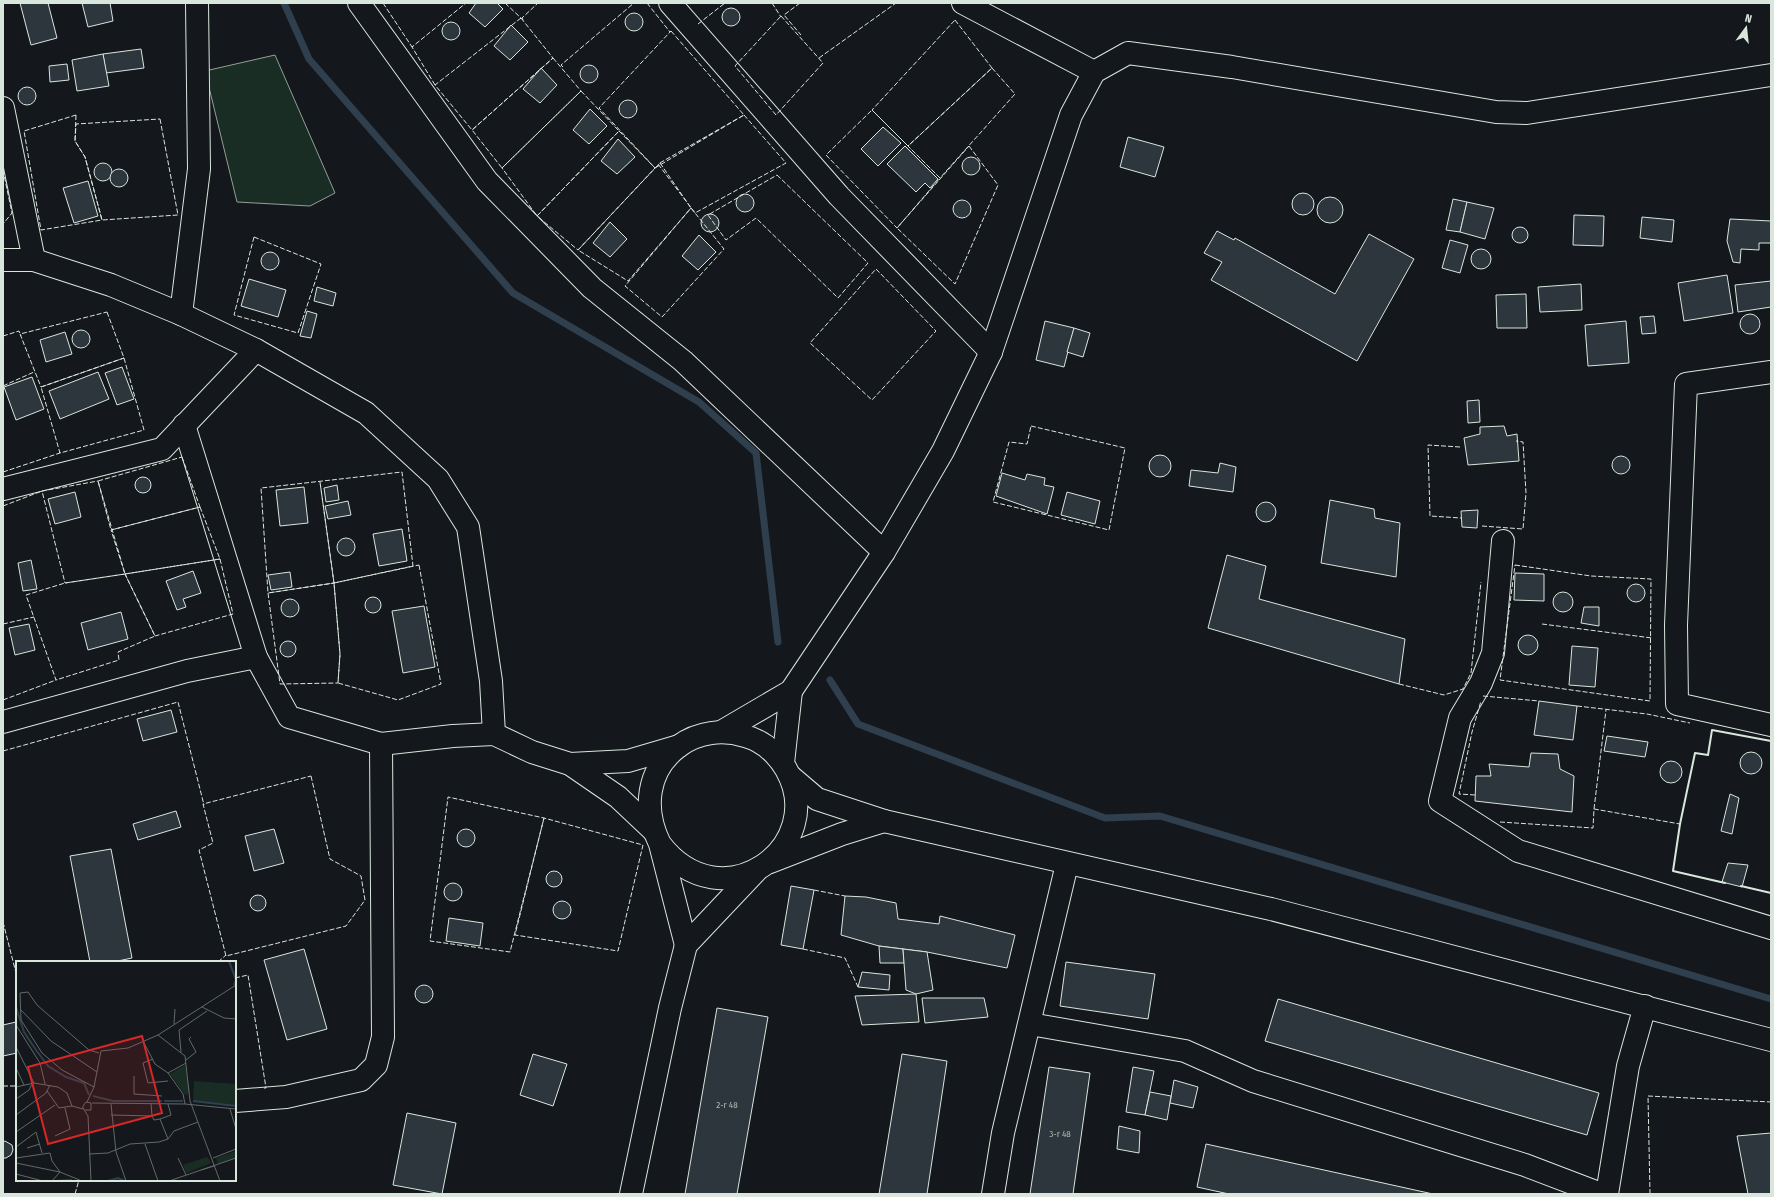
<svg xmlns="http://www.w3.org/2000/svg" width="1774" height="1197" font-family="'Fira Sans Condensed',sans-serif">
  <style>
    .green { fill: #1a2d24; stroke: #939e99 }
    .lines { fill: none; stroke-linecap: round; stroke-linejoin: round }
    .stream { stroke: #2f3f4d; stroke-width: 7 }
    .building { fill: #2c363c; stroke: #d8e6dc }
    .minor-casing { stroke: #d8e6dc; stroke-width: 24 }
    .minor { stroke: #14181c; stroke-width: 22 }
    .fence { stroke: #d8e6dc; stroke-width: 1; stroke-dasharray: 5 2; stroke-linecap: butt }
    .wall { stroke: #d8e6dc; stroke-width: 2 }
    .labels { text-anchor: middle; stroke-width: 3; stroke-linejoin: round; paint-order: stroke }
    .number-label { font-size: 9px; fill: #adbab4 }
    .inset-river { fill: none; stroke: #2f3f4d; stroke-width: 2 }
    .inset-road { fill: none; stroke: #626a69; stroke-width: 1 }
    .view { fill: #d62828; fill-opacity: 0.15; stroke: #d62828; stroke-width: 2 }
    .inset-edge { fill: none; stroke: #d8e6dc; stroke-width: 2 }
  </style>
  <rect width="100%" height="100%" fill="#14181c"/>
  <!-- green -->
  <path class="green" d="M275,55L335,193L310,206L237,202L205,71Z"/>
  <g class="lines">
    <!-- stream -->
    <g class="stream">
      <path d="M284,3L309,59L513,293L699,402L756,453L778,642"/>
      <path d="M830,680L858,724L1105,818L1160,816L1771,999"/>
    </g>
  </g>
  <!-- building -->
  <g class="building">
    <path d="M20,3H48L57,38L31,45Z"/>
    <path d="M82,3H110L113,21L88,27Z"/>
    <path d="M476,3H497L503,9L485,27L469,13Z"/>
    <circle cx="731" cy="17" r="9"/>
    <circle cx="634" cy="22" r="9"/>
    <circle cx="451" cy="31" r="9"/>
    <path d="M511,25L528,42L510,60L494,46Z"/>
    <path d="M141,49L144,68L106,73L103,54Z"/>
    <path d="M103,54L109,86L77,91L72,60Z"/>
    <path d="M67,64L69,80L50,82L49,66Z"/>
    <circle cx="589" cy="74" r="9"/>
    <path d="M541,68L557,85L540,103L523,89Z"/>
    <circle cx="27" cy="96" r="9"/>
    <circle cx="628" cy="109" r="9"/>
    <path d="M590,109L607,126L589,144L573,130Z"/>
    <path d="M883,127L901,143L878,166L861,149Z"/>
    <path d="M1128,137L1164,147L1155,177L1120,167Z"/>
    <path d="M618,139L635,157L617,174L601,161Z"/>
    <path d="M905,146L938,179L930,188L925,183L916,192L887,164Z"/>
    <circle cx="971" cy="166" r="9"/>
    <circle cx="103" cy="172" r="9"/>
    <circle cx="119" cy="178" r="9"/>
    <path d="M88,181L98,216L74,223L63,188Z"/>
    <circle cx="1303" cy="204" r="11"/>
    <circle cx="745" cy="203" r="9"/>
    <circle cx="1330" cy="210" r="13"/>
    <path d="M1453,199L1467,202L1460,232L1446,230Z"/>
    <circle cx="962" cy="209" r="9"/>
    <path d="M1467,202L1494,208L1485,239L1460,232Z"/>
    <circle cx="710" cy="223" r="9"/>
    <path d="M1574,215L1604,216L1603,246L1573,245Z"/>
    <path d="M1642,217L1674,220L1672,242L1640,238Z"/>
    <path d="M1730,219L1771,221V243H1759V250L1741,249L1740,263L1733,262L1727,241Z"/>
    <path d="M610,222L627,239L610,257L593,243Z"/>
    <circle cx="1520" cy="235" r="8"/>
    <path d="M1217,231L1234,240L1235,238L1335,294L1369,234L1414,259L1357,361L1211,280L1222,262L1204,253Z"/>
    <path d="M699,235L716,252L698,270L682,256Z"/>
    <path d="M1450,240L1468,245L1460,273L1442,268Z"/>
    <circle cx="1481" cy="259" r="10"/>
    <circle cx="270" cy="261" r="9"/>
    <path d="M1727,275L1733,313L1684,321L1678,283Z"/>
    <path d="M249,279L286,290L278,317L241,306Z"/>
    <path d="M1771,281V307L1738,312L1735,285Z"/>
    <path d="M1581,284L1582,310L1540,312L1538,287Z"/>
    <path d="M317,287L336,293L333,306L314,301Z"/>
    <path d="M1526,294L1527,328H1497L1496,295Z"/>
    <path d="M307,311L317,314L311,338L300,336Z"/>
    <circle cx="1750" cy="324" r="10"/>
    <path d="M1654,316L1656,333L1642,334L1640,317Z"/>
    <path d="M1045,321L1074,328L1064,367L1036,360Z"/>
    <path d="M1626,321L1629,363L1588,366L1585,325Z"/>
    <path d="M1074,328L1090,333L1083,357L1067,352Z"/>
    <circle cx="81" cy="339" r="9"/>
    <path d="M65,332L72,354L46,362L40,340Z"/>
    <path d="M122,367L134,399L117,405L105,373Z"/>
    <path d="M98,372L109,399L60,419L49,391Z"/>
    <path d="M32,377L44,409L16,420L4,387Z"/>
    <path d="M1479,400L1480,422L1468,423L1467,401Z"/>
    <path d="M1504,426L1507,436L1517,434L1519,461L1468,465L1464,438L1480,434V427Z"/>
    <circle cx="1160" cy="466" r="11"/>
    <circle cx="1621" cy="465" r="9"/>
    <path d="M1220,463L1236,467L1233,492L1189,486L1191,470L1218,473Z"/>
    <path d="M1002,473L1025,480L1027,474L1045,478L1044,485L1054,487L1047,514L996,496Z"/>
    <circle cx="143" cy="485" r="8"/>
    <path d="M337,485L339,500L326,502L324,488Z"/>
    <path d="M304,487L308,523L280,526L276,490Z"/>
    <path d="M75,492L81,517L55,524L48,499Z"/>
    <path d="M1067,492L1100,501L1095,524L1061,515Z"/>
    <path d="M1330,500L1374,509L1375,518L1400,523L1396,577L1321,563Z"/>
    <path d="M348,501L351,515L328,519L325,506Z"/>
    <circle cx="1266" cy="512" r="10"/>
    <path d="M1478,510L1477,528L1462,527L1461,511Z"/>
    <path d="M402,529L407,561L379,566L373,534Z"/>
    <circle cx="346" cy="547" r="9"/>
    <path d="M1227,555L1266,566L1259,599L1405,639L1399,684L1208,628Z"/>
    <path d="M31,560L37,589L23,591L18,563Z"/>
    <path d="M193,571L201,593L183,599L186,607L177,610L166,581Z"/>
    <path d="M290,572L292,587L271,590L268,575Z"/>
    <path d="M1515,573L1544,574V601L1514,600Z"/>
    <circle cx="1636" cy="593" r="9"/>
    <circle cx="1563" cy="602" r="10"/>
    <circle cx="373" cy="605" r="8"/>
    <circle cx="290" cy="608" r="9"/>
    <path d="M424,606L435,667L403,673L392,611Z"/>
    <path d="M1584,607H1599V626L1581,623Z"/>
    <path d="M121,612L128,639L88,650L81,623Z"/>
    <path d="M29,624L35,650L15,655L9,628Z"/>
    <circle cx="1528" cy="645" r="10"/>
    <circle cx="288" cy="649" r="8"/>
    <path d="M1572,646L1598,648L1595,687L1569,685Z"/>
    <path d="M1539,701L1577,706L1573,740L1534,735Z"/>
    <path d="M171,710L177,732L143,741L137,719Z"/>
    <path d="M1607,736L1648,742L1645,757L1604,751Z"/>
    <circle cx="1751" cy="763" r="11"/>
    <path d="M1531,753L1558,754L1560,769L1574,776L1572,812L1475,801L1476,776H1491L1489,764L1529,767Z"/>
    <circle cx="1671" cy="772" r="11"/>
    <path d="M1730,794L1739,798L1732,834L1721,831Z"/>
    <path d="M176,811L181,827L138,840L133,824Z"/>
    <path d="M274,829L284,863L254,871L245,836Z"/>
    <circle cx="466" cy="838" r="9"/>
    <path d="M111,849L132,958L113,962H90L70,856Z"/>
    <path d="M1728,863L1748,865L1742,887L1722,882Z"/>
    <circle cx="554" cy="879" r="8"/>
    <circle cx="453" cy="892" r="9"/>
    <path d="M791,886L814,890L803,949L781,945Z"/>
    <circle cx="258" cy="903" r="8"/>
    <path d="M845,896L866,897L896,903L898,919L939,924L940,916L1015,935L1007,968L927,952L879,946L841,935Z"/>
    <circle cx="562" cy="910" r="9"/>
    <path d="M449,918L483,923L480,946L446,941Z"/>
    <path d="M879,946L903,949L904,963H880Z"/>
    <path d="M304,949L327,1029L287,1040L264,960Z"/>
    <path d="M903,949L927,952L933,990L916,994L906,990Z"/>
    <path d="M1066,962L1155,974L1148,1019L1060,1006Z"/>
    <path d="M862,972L890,975L889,990L858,987Z"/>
    <circle cx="424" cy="994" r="9"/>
    <path d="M916,994L919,1022L862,1025L855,996Z"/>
    <path d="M922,998H984L988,1017L925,1023Z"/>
    <path d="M1278,999L1599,1093L1587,1135L1265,1041Z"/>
    <path d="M717,1008L768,1017L737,1194H685Z"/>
    <path d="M16,1022L17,1053L3,1056V1025Z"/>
    <path d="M533,1054L567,1064L553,1106L520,1095Z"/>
    <path d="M902,1054L947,1061L927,1194H879Z"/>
    <path d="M1049,1067L1090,1073L1073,1194H1030Z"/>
    <path d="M1133,1067L1154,1071L1145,1115L1126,1112Z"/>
    <path d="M1174,1080L1198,1087L1193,1108L1170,1103Z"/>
    <path d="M1150,1092L1171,1096L1167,1120L1145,1115Z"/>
    <path d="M407,1113L456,1123L442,1194L393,1185Z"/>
    <path d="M1119,1126L1140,1131L1139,1153L1117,1149Z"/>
    <path d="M1771,1133V1194H1748L1737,1136Z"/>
    <path d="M5,1141L12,1145L13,1150L11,1155L6,1158H3V1142Z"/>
    <path d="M1206,1144L1433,1194H1229L1197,1187Z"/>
  </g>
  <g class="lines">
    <!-- minor casing -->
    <g class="minor-casing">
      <g id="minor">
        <path d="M359,3L487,181L592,288L683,361L884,552"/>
        <path d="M670,3L839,196L991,352"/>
        <path d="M963,3L1094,72"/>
        <path d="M3,108L34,260"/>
        <path d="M3,260H34L111,285L181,314L256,350L366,413L438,479L468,527L491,681L494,734L532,752L570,764L618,797L653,830"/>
        <path d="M181,314L199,169L197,3"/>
        <path d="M1771,372L1686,384L1676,625L1677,704L1771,725"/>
        <path d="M184,425L256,657L289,717L381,744L453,736L494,734"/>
        <path d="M3,489L162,449L256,350"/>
        <path d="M1503,541L1493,653L1481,683L1460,718L1440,801L1518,851L1771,928"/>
        <path d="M3,722L187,671L256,657"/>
        <path d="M721,732L791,691L884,552L943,451L991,352L1071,115L1094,72L1128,53L1232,67L1496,112L1527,113L1771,75"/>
        <path d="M783,763L791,691"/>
        <path d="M570,764L628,761L679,746"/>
        <path d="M790,776L817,799L884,821L1271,909L1771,1040"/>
        <path d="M660,844C722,925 830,846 786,769C777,754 763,741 745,736C723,729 698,732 679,746C646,770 643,810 660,844L686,945"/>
        <path d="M770,862L842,834L884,821"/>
        <path d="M1030,1024L1185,1051L1253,1081L1525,1165L1601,1194"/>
        <path d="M235,1101L286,1097L361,1080L376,1065L383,1037L381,744"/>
        <path d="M631,1194L670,1008L686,945L756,871"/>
        <path d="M993,1194L1003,1133L1067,864"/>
        <path d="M1607,1194L1628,1066L1645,1006"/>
      </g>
    </g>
    <!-- minor -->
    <use href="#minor" class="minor"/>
    <!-- fence -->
    <g class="fence">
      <path d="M383,3L412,47L414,46"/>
      <path d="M505,3L521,18L520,19"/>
      <path d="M647,3L670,32"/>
      <path d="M772,3L781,17"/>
      <path d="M800,3L784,15L801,35"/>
      <path d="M781,16L823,63L776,115L735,66Z"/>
      <path d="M521,18L553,58L472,130L435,85Z"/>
      <path d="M523,20L522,18L538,3"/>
      <path d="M955,20L992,68L908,146L872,110Z"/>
      <path d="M698,24L725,3"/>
      <path d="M671,31L744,115L655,168L599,108Z"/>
      <path d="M553,58L581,91L502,168L472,130Z"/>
      <path d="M819,58L896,3"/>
      <path d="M563,67L561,65L634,3"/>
      <path d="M992,68L1015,94L940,178L908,146Z"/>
      <path d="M435,85L412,47L466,3"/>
      <path d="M581,91L619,131L537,216L502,168Z"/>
      <path d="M872,110L940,178L897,228L826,155Z"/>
      <path d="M76,115L75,141L85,157L102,220L41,230L24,131Z"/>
      <path d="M744,115L786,163L695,213L658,164Z"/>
      <path d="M160,119L178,215L102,220L85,157L75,141L76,124Z"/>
      <path d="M619,131L655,168L578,250L537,216Z"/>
      <path d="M969,146L998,185L955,284L897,228Z"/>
      <path d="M660,163L691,208L628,281L578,250Z"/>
      <path d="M3,170L12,213L3,224"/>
      <path d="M777,175L868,263L838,298L756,218L726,240L708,215Z"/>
      <path d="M691,208L724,249L662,317L625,286Z"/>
      <path d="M254,237L321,264L298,333L234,315Z"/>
      <path d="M876,269L936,331L872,400L810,343Z"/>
      <path d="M107,312L124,358L41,387L20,334Z"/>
      <path d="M3,336L19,331L21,336"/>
      <path d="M124,358L144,430L60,453L41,387Z"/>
      <path d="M3,386L34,372L35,373"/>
      <path d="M1031,426L1125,448L1109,530L993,502L1009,442L1027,444Z"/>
      <path d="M1460,447L1428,445L1430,516L1461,518"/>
      <path d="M182,457L200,507L111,530L98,481Z"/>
      <path d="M3,472L60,453L59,451"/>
      <path d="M98,481L125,574L65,583L42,491Z"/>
      <path d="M320,482L334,583L413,566L402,472L261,488L268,593L334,583L320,482"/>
      <path d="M3,506L42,491"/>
      <path d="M200,507L220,559L125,574L111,530Z"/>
      <path d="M1482,526L1523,529L1526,493L1523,442L1516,441"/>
      <path d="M220,559L233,614L155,636L125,574Z"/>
      <path d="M419,565L441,684L398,700L338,683L340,654L334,583Z"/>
      <path d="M1515,565L1591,576L1651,579L1650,701L1500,680Z"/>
      <path d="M125,574L155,636L118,652L119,660L56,680L26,595L65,583Z"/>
      <path d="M334,583L340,654L338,683L280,684L268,593Z"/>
      <path d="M3,624L34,617"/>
      <path d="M1542,624L1652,638"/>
      <path d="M1399,684L1444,695L1463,689L1471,673L1481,582"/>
      <path d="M1483,696L1539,701"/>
      <path d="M3,700L56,680"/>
      <path d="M1577,706L1647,714L1690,723"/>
      <path d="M3,751L178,702L204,805"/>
      <path d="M311,776L330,859L361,876L365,900L346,926L226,956L199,850L213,843L203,804Z"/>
      <path d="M1475,795L1459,794L1472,732L1481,701"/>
      <path d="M1594,809L1606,710"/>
      <path d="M544,818L515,935L618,951L643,845L544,818L448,797L430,941L510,952L544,818"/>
      <path d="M1500,822L1593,828L1594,809L1680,824"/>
      <path d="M814,890L845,896"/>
      <path d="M3,922L17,977"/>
      <path d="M803,949L845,958L858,987"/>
      <path d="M218,962L226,955"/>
      <path d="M235,978L248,975L266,1088H264"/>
      <path d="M3,1086H17"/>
      <path d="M75,1194L79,1180"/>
      <path d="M1650,1194L1648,1096L1771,1102"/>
    </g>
    <!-- wall -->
    <g class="wall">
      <path d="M1725,883L1673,871L1680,824L1695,753L1708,755L1712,730L1771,741"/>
      <path d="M1741,886L1771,893"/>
    </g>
  </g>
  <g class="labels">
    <!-- number labels -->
    <g class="number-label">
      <text x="727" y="1108">2-r 48</text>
      <text x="1060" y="1137">3-r 48</text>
    </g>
  </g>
  <!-- overview -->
  <g transform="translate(16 961)">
    <rect width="220" height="220" fill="#14181c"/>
    <path d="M169,104L174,130L170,135L154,113ZM178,120L220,123V145L177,141ZM220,190V197L202,203L200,197ZM191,196L195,201L193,203L170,212L167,204Z" fill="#1a2d24"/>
    <path class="inset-river" d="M213,0L220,19L218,24M0,46L8,71L20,89L32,105L50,116L68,122L73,134M77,135L97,140H146M148,140H167M177,140L220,145M38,220L56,219M92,220L102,217L109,220"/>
    <path class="inset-road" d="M186,46L208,57L220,58M5,49L35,80L81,111M158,63L159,48M0,64L24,102L29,123M142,74L169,95L174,140L204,220M127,80L139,103L152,112L167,133L169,143M0,86L18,122M165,91L163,69L191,50M137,98L127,102L132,122L152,120M170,99L180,91L173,78L175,76M0,107L8,124M152,112L170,102M118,115V133L146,135M0,126L18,122L42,126L51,132L56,145L67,148M78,126L46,109L26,92L5,59L4,32L12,31L21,44L73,89L83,92M31,130L43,147L56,145M0,138L13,129L16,123M71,141L78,126L85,90L112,87L142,74L220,24M76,142L169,143L220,148M135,142L136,155L138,159L144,158M95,143L100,191L110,220M214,148L220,168M69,149H75V142L70,141L67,145V147L72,155L75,220M0,154L30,132L34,124M95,154L136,155M0,171L39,144M39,175L54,168L49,147M152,178L144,158L155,154L152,143M129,183L142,220M0,186L20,171L26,192M11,187L24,183M73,193L92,192L114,183L143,181L152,178L158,170L182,161M0,197L34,192L36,200L44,211L66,220M162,197L170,214M197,197L220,188M0,202L44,211M185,209L198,205M0,213L27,220M36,220L44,211M153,220L220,197"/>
    <path class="view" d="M126,75L146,152L32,183L12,106Z"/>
    <rect width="220" height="220" class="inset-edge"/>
  </g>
  <!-- border -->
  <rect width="1774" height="1197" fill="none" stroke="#d8e6dc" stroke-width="8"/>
  <!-- north arrow -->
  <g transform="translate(1746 28) rotate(15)" stroke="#14181c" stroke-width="3" paint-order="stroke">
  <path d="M0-3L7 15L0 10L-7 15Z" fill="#d8e6dc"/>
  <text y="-6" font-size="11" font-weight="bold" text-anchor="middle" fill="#d8e6dc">N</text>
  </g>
</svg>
